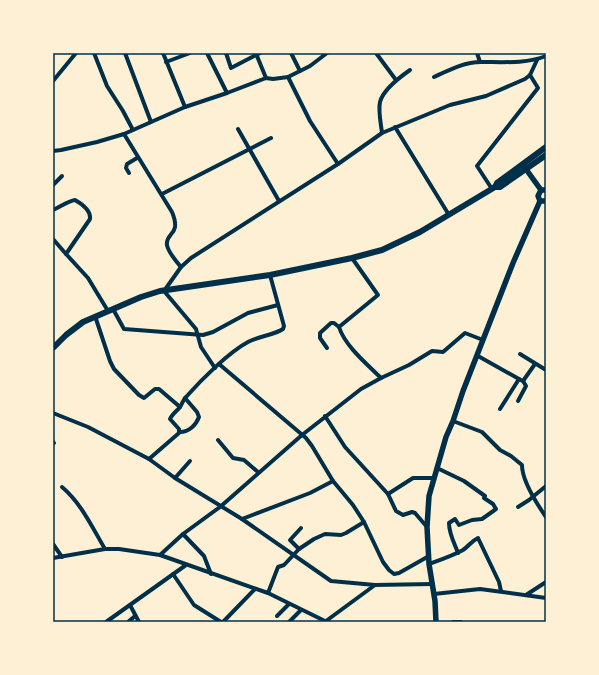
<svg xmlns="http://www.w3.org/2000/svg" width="599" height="675" font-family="'PT Sans',sans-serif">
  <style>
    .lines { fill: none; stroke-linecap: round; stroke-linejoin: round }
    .minor { stroke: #003049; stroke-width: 4 }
    .secondary { stroke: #003049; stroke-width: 5.5 }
    .trunk { stroke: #003049; stroke-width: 6 }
    .neatline { fill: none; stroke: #003049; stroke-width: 1.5 }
  </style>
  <rect width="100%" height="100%" fill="#fdf0d5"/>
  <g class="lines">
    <!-- minor -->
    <g class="minor">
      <path d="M94,53L107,86L123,111L133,130"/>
      <path d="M125,53L151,122"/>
      <path d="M163,53L185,107"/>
      <path d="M207,53L227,93"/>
      <path d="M226,53L231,68L260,53"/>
      <path d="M291,53L300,71"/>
      <path d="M376,53L396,80"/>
      <path d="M477,53L480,62"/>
      <path d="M257,56L266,78"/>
      <path d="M166,62L190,53"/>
      <path d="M288,77L310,121L338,164"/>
      <path d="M434,77C449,70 464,62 481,62C502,62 526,64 546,56"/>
      <path d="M53,81L76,53"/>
      <path d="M395,127L449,215"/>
      <path d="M238,129L279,201"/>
      <path d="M382,133C381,124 378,111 380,102C383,90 400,77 410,70"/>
      <path d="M124,134L172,212C182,236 165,232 167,245C168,252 176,261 181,267"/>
      <path d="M53,151L61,150L97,142L124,134L185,107L227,93L266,78L273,79L288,77L310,66L327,53"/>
      <path d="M129,173L126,168L127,164L137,158"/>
      <path d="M53,185L62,176"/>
      <path d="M492,189L477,166L538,88L530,75"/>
      <path d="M162,194L271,138"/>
      <path d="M53,210C60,207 68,201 75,200C82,204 91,211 90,219L66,254L88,278L108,311"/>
      <path d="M53,239L66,254"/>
      <path d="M352,258L378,295L339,327C345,346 367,364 381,378"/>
      <path d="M113,309L124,329L203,335L213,332L248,313L278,305"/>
      <path d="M95,316L110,361L114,369L139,395L144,398L155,389H159L180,407"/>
      <path d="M327,348L320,338V333L331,323H334L339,327"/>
      <path d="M520,354L546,370"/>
      <path d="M478,356L519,379L500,409"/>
      <path d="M219,364L306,438L312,446L333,481L353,505L364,522L383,562L389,570L394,574L399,573L429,556"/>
      <path d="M215,368L201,347L196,329L164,291L181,267L191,258L338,164L382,133L450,105L486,96L525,79L530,75L537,60"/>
      <path d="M523,381L535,364"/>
      <path d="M518,401L526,386L523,381L519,379"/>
      <path d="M53,413L88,427L149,459L175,478L242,519L331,581L375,585L433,584"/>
      <path d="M325,416L345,447L388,494L396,511L403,515L412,512L415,513L427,527"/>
      <path d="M453,421L482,432L500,450L511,456L522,465C522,481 537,504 546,517"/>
      <path d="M180,432C189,432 196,425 199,417L197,412L185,398"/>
      <path d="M218,440L233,458L244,460L258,472"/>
      <path d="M53,442L54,443"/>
      <path d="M149,459L179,433V429L170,419C172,414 177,411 180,407C182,404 183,400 186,397C201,380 229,352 248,342C259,336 274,335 283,329L284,326L270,275"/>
      <path d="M437,468L464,481L485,496L484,498L493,504L496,509L482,519L472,520L459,525L455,519L449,523C449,534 454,542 458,553"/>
      <path d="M175,478L190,461"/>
      <path d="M62,487C81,503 92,527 105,549"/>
      <path d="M388,494L413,478H434"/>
      <path d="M518,507L529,500L546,486"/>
      <path d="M242,519L310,493L333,481"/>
      <path d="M183,534L204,556L211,574"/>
      <path d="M53,544L62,557"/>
      <path d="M299,549L290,540L301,528"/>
      <path d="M160,555L183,534L220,507L302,435L361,389L381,378L409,365L432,351L443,352L465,333L483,340"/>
      <path d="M53,558L105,549H119L160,555L268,593L327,622"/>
      <path d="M429,564C440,560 452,556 463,550C469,546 470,542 478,538L499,582L501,591"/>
      <path d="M173,574L194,605L221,622"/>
      <path d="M268,593L278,567L284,565L299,549L314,539L325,534L341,535L346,533L364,522"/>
      <path d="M434,594L480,589L546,598"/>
      <path d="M526,595L546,582"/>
      <path d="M130,605L139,622"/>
      <path d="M277,616L289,604"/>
      <path d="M326,621L375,585"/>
      <path d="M106,622L186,565"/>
      <path d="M128,622L135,616"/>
      <path d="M223,622L255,589"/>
      <path d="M289,622L301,610"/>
      <path d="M453,622H461"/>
    </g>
    <!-- secondary -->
    <g class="secondary">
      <path d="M523,165L541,190"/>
      <path d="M546,190H541L538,196L540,201H546"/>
      <path d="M436,622L435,601L429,564L427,527L429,496L446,437L453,421L463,391L513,263L540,201"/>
    </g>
    <!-- trunk -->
    <g class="trunk">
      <path d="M495,187H500L546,155"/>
      <path d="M53,348L66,335L83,322L141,297L160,291L270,275L352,258L382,250L420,232L495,187L497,183L546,147"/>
    </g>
  </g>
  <!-- border -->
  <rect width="599" height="675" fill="none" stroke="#fdf0d5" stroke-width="108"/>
  <rect x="54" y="54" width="491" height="567" class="neatline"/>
</svg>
